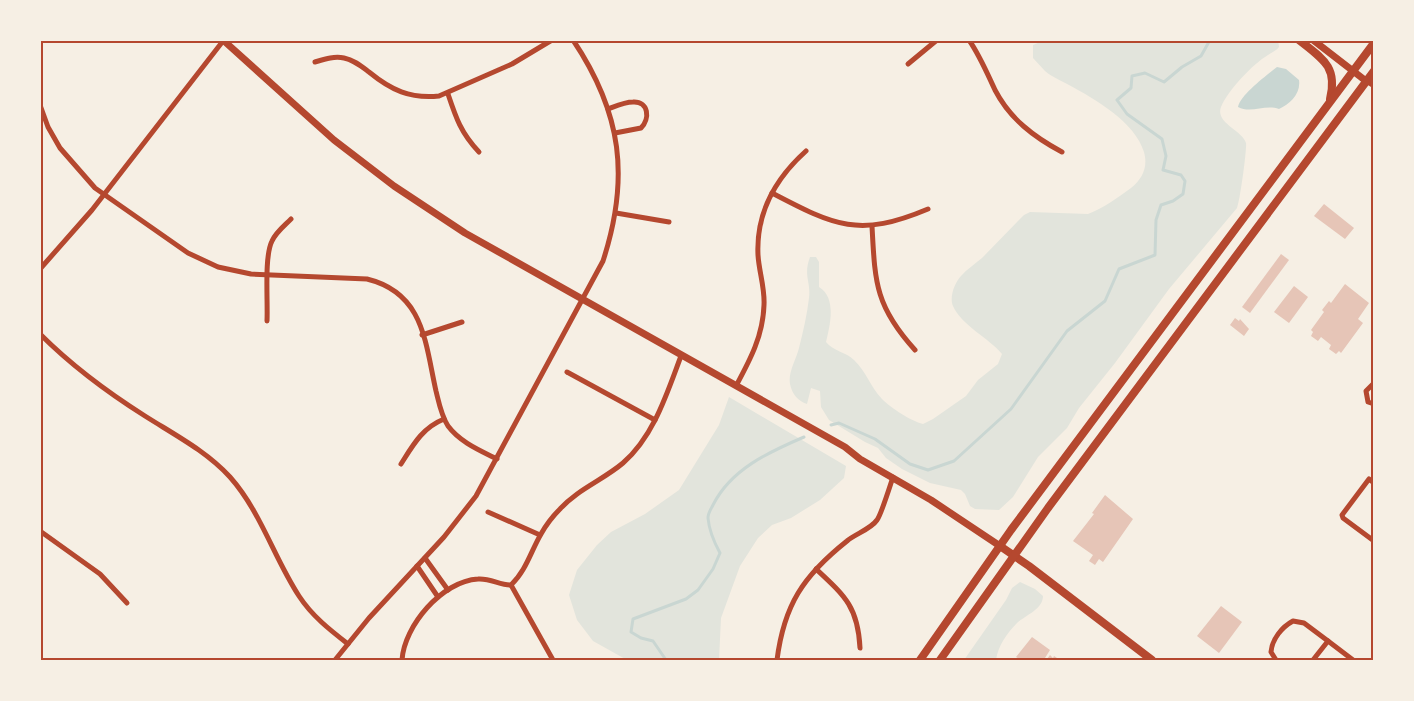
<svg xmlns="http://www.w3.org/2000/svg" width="1414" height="701" font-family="'Fira Sans',sans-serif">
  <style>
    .green { fill: #e2e4dc }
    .water { fill: #c9d6d2 }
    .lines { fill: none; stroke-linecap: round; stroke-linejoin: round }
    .stream { stroke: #c9d6d2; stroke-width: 3 }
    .building { fill: #e6c5b7 }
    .minor { stroke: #b5482f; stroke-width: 5 }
    .tertiary { stroke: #b5482f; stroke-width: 7 }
    .secondary { stroke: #b5482f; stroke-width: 8 }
    .neatline { fill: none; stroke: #b5482f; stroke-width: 2 }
  </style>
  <rect width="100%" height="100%" fill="#f6efe4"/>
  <!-- green -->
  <g class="green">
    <path d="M1045,40H1278L1279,47C1276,51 1272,52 1268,55C1253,64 1228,90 1221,107C1215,123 1242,130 1246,143C1247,149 1240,201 1237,208L1169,289L1115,363L1079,408L1067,428L1038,457L1013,497L999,510L975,509L970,506L965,494L961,490L930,483L902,469L886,458L878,448L865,442L829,420L821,407L820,391L811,388L807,404C798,401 792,394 790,384C788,372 796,360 799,348C803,332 807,315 809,298C811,281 803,276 810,257H816L819,262V287C837,298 830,325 826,342C833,351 846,352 854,360C866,371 871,388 882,399C891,408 911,421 923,424L933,419L966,396L978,380L998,364L1002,354C989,338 961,325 953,306C949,297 955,282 961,276C967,269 975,264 982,258C996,244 1010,229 1024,215L1030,212L1088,214C1104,208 1117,198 1131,188C1143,178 1148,167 1144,152C1135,122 1095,99 1069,85C1062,81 1052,77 1045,71C1041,67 1037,62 1033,58V45Z"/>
    <path d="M729,397L846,466L844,478L820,500L791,518L772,525L758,538L740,566L721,618L719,660H627L593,641L577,620L569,595L577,570L597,545L611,532L645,514L679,490L719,425Z"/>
    <path d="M1020,582L1035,589L1043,596C1043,609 1026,615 1017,623C1007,633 998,646 996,660H964L1006,600L1012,588Z"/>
  </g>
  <!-- water -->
  <path class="water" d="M1277,67L1286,69L1299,80C1301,94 1290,104 1279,109C1265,104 1251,114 1238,107C1241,94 1266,76 1277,67Z"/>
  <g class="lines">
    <!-- stream -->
    <g class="stream">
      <path d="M831,425L839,423L875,439L910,464L928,470L954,461L1011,409L1067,331L1105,301L1119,269L1155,255L1156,220L1161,205L1173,201L1183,194L1185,181L1181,175L1163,170L1166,156L1162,139L1127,114L1117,100L1131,88L1132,76L1145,73L1164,82L1182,67L1201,56L1210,40"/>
      <path d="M666,660L653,641L641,638L631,632L633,619L686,599L698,590L713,569L720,553C714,542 709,530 708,518C708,513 711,509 713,505C731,469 769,452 804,437"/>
    </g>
  </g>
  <!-- building -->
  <g class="building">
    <path d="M1324,204L1354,228L1345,239L1314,216Z"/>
    <path d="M1281,254L1289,260L1250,313L1242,307Z"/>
    <path d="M1345,284L1369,303L1358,319L1363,323L1341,353L1339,351L1336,354L1329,349L1331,345L1321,337L1318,341L1311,336L1313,332L1311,330L1324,312L1322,310L1329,301L1331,303Z"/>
    <path d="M1294,286L1308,297L1289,323L1274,312Z"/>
    <path d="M1235,318L1239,321L1240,319L1249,329L1244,336L1230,325Z"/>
    <path d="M1105,495L1133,519L1103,562L1099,559L1095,565L1089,561L1093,555L1073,541L1094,514L1092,513Z"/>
    <path d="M1221,606L1242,622L1219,653L1197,636Z"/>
    <path d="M1032,637L1050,650L1045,658L1047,659L1050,655L1053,658L1054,656L1060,660H1021L1016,657Z"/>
  </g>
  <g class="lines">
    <!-- minor -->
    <g class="minor">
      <path d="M969,40C980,56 987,73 995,90C1010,119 1034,137 1062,152"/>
      <path d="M315,62C325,59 334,56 344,58C354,60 361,66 369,72C391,90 410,99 439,96L512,64L552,40"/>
      <path d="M908,64L937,40"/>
      <path d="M1366,81L1374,86"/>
      <path d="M448,94C456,118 461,133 479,152"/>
      <path d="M40,105L48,127L60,148L95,188L188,253L218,267L251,274L367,279C424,293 425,342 436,391C439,403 441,415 448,426C460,442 479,450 497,459"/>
      <path d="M608,109C616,106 625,102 633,102C649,101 650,119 641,128L615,133"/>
      <path d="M772,193C835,226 859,238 928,209"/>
      <path d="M616,213L669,222"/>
      <path d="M872,226C875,282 875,306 915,350"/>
      <path d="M40,269L92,210L223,41"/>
      <path d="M267,321C268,301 264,257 272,241C276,232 284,226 291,219"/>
      <path d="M40,334C72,366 107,392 145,416C175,435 206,451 230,477C261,512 274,558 299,596C312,616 330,630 348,644"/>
      <path d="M422,335L462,322"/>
      <path d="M567,372L655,420"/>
      <path d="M1374,383L1366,391L1368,402L1374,404"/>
      <path d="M736,386C750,360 763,336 764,305C765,288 759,272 758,255C756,213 776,178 806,151"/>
      <path d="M401,464C413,445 422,428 444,419"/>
      <path d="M1374,483L1369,479L1342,515L1343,518L1374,541"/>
      <path d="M488,512L540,535"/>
      <path d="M40,531L100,574L127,603"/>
      <path d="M425,558L448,590"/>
      <path d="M417,566L438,597"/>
      <path d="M816,569C845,596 858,607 860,648"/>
      <path d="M511,585L553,660"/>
      <path d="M1328,641L1353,660"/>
      <path d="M335,660L369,618L444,537L476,496L603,261C630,178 622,113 573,40"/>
      <path d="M402,660C404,626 442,581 478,579C490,578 500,585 511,585C526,571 531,551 541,534C546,525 553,516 560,509C578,489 603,480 623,463C654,436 667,393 681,356"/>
      <path d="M777,660C784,605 803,576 847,541C855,534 871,529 877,520C881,515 890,486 893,477"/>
      <path d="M1276,660L1271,652C1272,639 1282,627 1293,621L1304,623L1328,641L1313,660"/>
    </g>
    <!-- tertiary -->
    <g class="tertiary">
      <path d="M223,40L334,140L394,186L465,233L845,447L860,459L931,500L1000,546"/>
      <path d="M1313,40L1366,81"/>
    </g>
    <!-- secondary -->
    <g class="secondary">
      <path d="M1299,40C1323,59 1338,67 1330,99"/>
      <path d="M1000,546L1029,566L1152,660"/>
      <path d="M920,660L1011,530L1374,43"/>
      <path d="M940,660L1048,508L1374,71"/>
    </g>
  </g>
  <!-- border -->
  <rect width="1414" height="701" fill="none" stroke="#f6efe4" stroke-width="84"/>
  <rect x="42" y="42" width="1330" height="617" class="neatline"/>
</svg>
